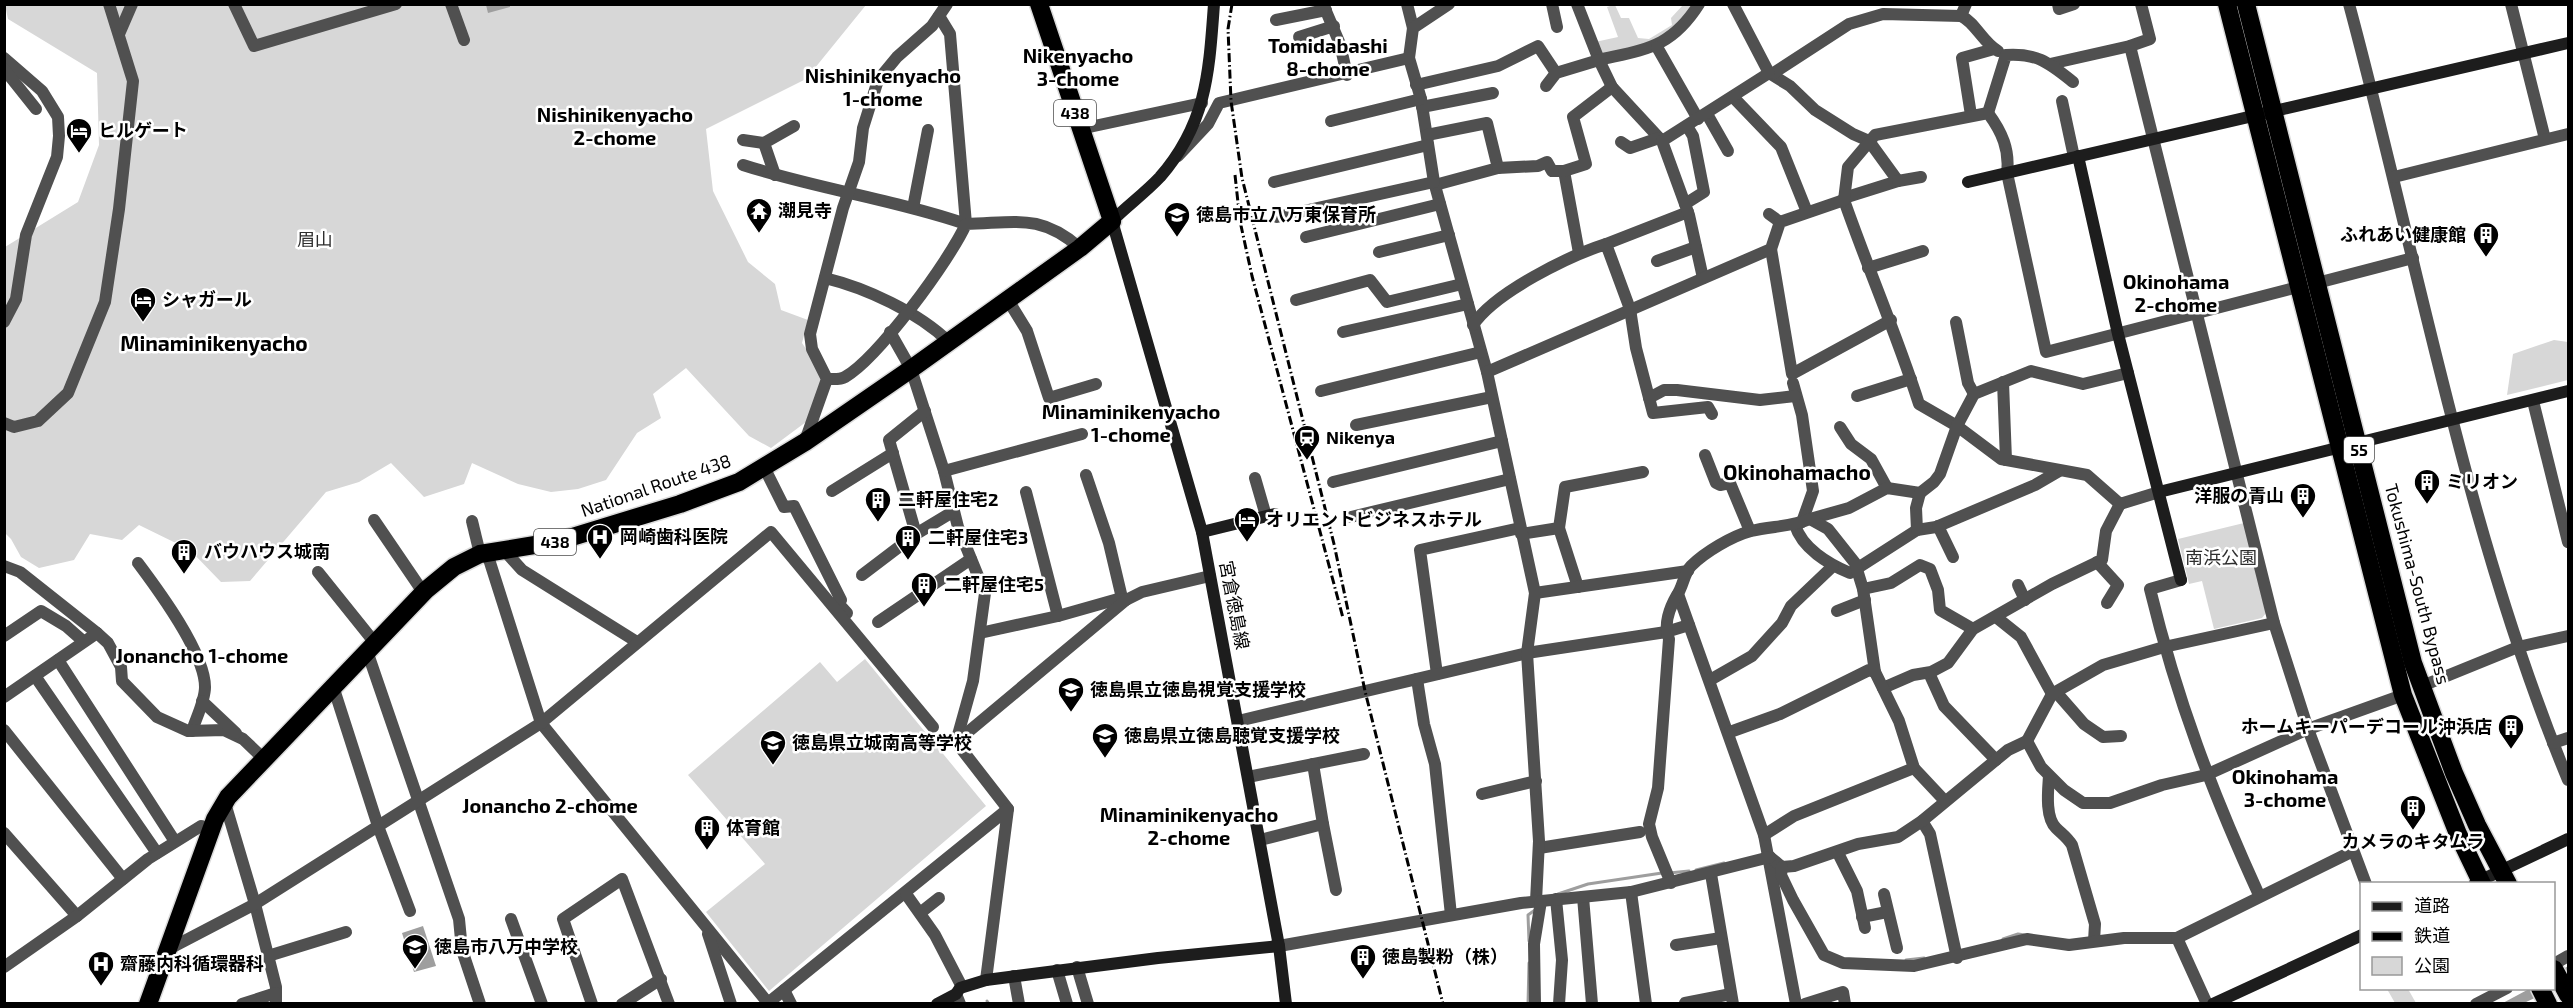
<svg xmlns="http://www.w3.org/2000/svg" width="2573" height="1008" font-family="'Exo 2','Noto Sans JP',sans-serif">
  <style>
    .green { fill: #d7d7d7 }
    .water { fill: #9e9e9e }
    .lines { fill: none; stroke-linecap: round; stroke-linejoin: round }
    .stream { stroke: #9e9e9e; stroke-width: 3 }
    .highway-casing { stroke: #dbdbdb; stroke-width: 21 }
    .street { stroke: #505050; stroke-width: 12 }
    .secondary { stroke: #1d1d1d; stroke-width: 12 }
    .highway { stroke: #000; stroke-width: 18 }
    .rail { stroke: #000; stroke-width: 3; stroke-dasharray: 9 3 1.5 3; stroke-linecap: butt }
    .labels { text-anchor: middle; stroke-width: 5; stroke-linejoin: round; paint-order: stroke }
    .shield { fill: #fff; stroke: #4c4c4c; stroke-width: 1.5 }
    .shield-label { font-size: 16px; font-weight: bold; fill: #000 }
    .poi-label { font-size: 18px; font-weight: bold; fill: #000; stroke: #fff; text-anchor: start }
    .park-label { font-size: 18px; fill: #2e2e2e; stroke: #fff }
    .street-label { font-size: 18px; fill: #000; stroke: #fff }
    .neighbourhood-label { font-size: 20px; font-weight: bold; fill: #000; stroke: #fff }
    .quarter-label { font-size: 21px; font-weight: bold; fill: #000; stroke: #fff }
  </style>
  <rect width="100%" height="100%" fill="#fff"/>
  <!-- green -->
  <g class="green">
    <path d="M5,5H866L806,79L706,129L713,191L748,262L775,284L781,310L808,320L802,343L824,375L810,419L771,448L749,436L686,368L653,394L661,418L637,433L606,480L578,489L551,492L518,484L472,463L464,484L424,497L391,463L359,482L326,492L250,581L221,582L190,550L139,525L122,540L90,534L74,560L39,568L21,557L11,539L5,533V247L78,202L99,145L97,73L8,19Z"/>
    <path d="M1613,5H1615L1621,18H1629L1638,38L1649,39L1672,25L1671,18L1683,5H1696L1656,43L1600,56L1595,42L1618,37L1607,7Z"/>
    <path d="M2554,340L2568,342V380L2507,395L2513,354Z"/>
    <path d="M2244,523L2266,613L2262,618L2214,629L2202,581L2189,584L2178,539Z"/>
    <path d="M865,659L986,806L769,991L706,912L765,864L688,775L820,662L837,682Z"/>
    <path d="M2387,989H2408L2416,1003H2395Z"/>
  </g>
  <!-- water -->
  <g class="water">
    <path d="M486,5H510V7L488,13Z"/>
    <path d="M423,926L436,966L414,972L402,933Z"/>
    <path d="M2568,966V982L2524,1003L2501,1004L2529,989L2554,988V975Z"/>
  </g>
  <g class="lines">
    <!-- stream -->
    <g class="stream">
      <path d="M1696,870L1724,863"/>
      <path d="M1669,873L1689,871"/>
      <path d="M1558,894L1588,884L1662,873"/>
      <path d="M2003,939L2018,934L2025,935"/>
      <path d="M1529,941L1528,915L1535,910"/>
      <path d="M1906,960L1924,958"/>
      <path d="M987,1001L989,1004"/>
      <path d="M1528,1004L1529,963"/>
    </g>
    <!-- highway casing -->
    <g class="highway-casing">
      <g id="highway">
        <path d="M2227,4L2403,695L2458,834L2482,884"/>
        <path d="M2246,4L2413,663L2454,773L2477,825L2508,884"/>
        <path d="M2554,969L2568,995"/>
        <path d="M2540,988L2548,1004"/>
        <path d="M148,1004L215,819L228,797L426,590L454,567L480,554L559,541L680,504L739,482L805,442L911,369L1080,248L1112,221L1039,4"/>
      </g>
    </g>
    <!-- street -->
    <g class="street">
      <path d="M234,4L254,46L396,4"/>
      <path d="M451,4L464,40"/>
      <path d="M1323,4L1340,44L1347,75"/>
      <path d="M1407,4L1413,28"/>
      <path d="M1449,4L1413,28L1409,58L1421,99L1434,182L1487,372"/>
      <path d="M1552,4L1557,27"/>
      <path d="M1577,4L1599,60C1646,49 1671,48 1699,4"/>
      <path d="M2058,4L2059,9L2074,4"/>
      <path d="M2349,4C2419,264 2465,531 2568,780"/>
      <path d="M2511,4L2545,139"/>
      <path d="M1961,16C1975,22 1983,43 1998,51"/>
      <path d="M1276,20L1326,10"/>
      <path d="M119,34L132,4"/>
      <path d="M1299,37L1334,26"/>
      <path d="M2130,46L2274,623L2308,729L2366,884"/>
      <path d="M1657,47L1698,119"/>
      <path d="M4,58L42,91L58,117L59,136L57,157L26,235L16,299L4,322"/>
      <path d="M2050,64L2130,46L2150,39L2141,4"/>
      <path d="M4,69L36,109"/>
      <path d="M1769,73L1790,86L1815,110L1853,134L1869,141L1898,181L1844,198"/>
      <path d="M1772,74L1849,24L1883,14L1961,16L1966,4"/>
      <path d="M1416,85L1498,66L1538,46L1556,73"/>
      <path d="M1546,86L1556,73L1599,60L1612,87L1662,141"/>
      <path d="M1733,97L1781,147L1807,212"/>
      <path d="M2062,101L2074,157"/>
      <path d="M1422,107L1493,93"/>
      <path d="M1988,113L2006,55C2038,53 2049,63 2073,82"/>
      <path d="M1707,114L1728,151"/>
      <path d="M1971,115L1962,58L1994,49"/>
      <path d="M1331,121L1421,99"/>
      <path d="M1080,129L1202,103"/>
      <path d="M1427,135L1487,123L1498,168L1435,185"/>
      <path d="M743,140L764,143"/>
      <path d="M1621,142L1630,148L1659,138"/>
      <path d="M1178,156L1208,124L1219,103L1409,58"/>
      <path d="M743,165C817,189 893,199 966,224L950,34L939,16"/>
      <path d="M1498,168L1538,166L1547,162L1552,171H1564L1579,253"/>
      <path d="M1564,171L1586,164L1573,117L1612,87"/>
      <path d="M775,175L764,143L794,126"/>
      <path d="M2394,177L2568,134"/>
      <path d="M1898,181L1921,177"/>
      <path d="M1274,182L1428,145"/>
      <path d="M1844,200C1868,269 1897,335 1919,404L1957,426L2001,459L2087,475L2120,504L2159,492"/>
      <path d="M1685,204L1704,192L1693,136L1687,126"/>
      <path d="M913,208L928,130"/>
      <path d="M1769,214L1780,222"/>
      <path d="M1277,217L1434,182"/>
      <path d="M1306,237L1440,204"/>
      <path d="M1606,244L1688,212"/>
      <path d="M1771,249L1792,374L1891,320"/>
      <path d="M1379,252L1449,235"/>
      <path d="M1657,261L1696,247"/>
      <path d="M1868,268L1923,251"/>
      <path d="M825,278C866,288 918,312 949,342"/>
      <path d="M1703,278L1689,215L1662,141L1769,73L1733,4"/>
      <path d="M2317,283L2413,258"/>
      <path d="M1008,300L1027,331L1049,398L1096,384"/>
      <path d="M1296,300L1370,280L1387,302L1462,284"/>
      <path d="M1956,322L1968,383L1974,394"/>
      <path d="M1473,325C1495,292 1569,256 1606,244L1630,309L1636,348L1653,413L1708,407L1712,414"/>
      <path d="M890,332L911,369L944,471L958,527L985,593L973,681L956,742L1008,809"/>
      <path d="M1343,332L1468,304"/>
      <path d="M827,379C833,379 840,380 845,377C878,358 950,260 966,224C1015,223 1040,213 1080,248"/>
      <path d="M2003,382L2006,460"/>
      <path d="M1793,383L1802,415L1813,491L1802,522"/>
      <path d="M1321,391L1481,352"/>
      <path d="M1857,396L1911,379"/>
      <path d="M1649,398L1664,390H1677L1760,400L1795,396"/>
      <path d="M2533,401L2568,542"/>
      <path d="M925,411L889,440L916,534L954,511"/>
      <path d="M4,423L14,427L38,421L68,393L105,302L119,209L133,81L109,4"/>
      <path d="M1356,425L1492,397"/>
      <path d="M1840,427L1851,444L1871,459L1887,488"/>
      <path d="M805,441L827,379L812,349L810,334L843,208L859,162L863,128L878,80L897,57L932,26L947,4"/>
      <path d="M1705,455L1716,483L1720,485L1730,483L1750,531"/>
      <path d="M764,467L784,507L794,506L841,600L837,602L847,613"/>
      <path d="M944,471L1082,434"/>
      <path d="M1086,475L1109,543L1122,598"/>
      <path d="M1255,478L1266,516"/>
      <path d="M1333,482L1502,441"/>
      <path d="M832,491L893,453"/>
      <path d="M1026,492L1058,616"/>
      <path d="M1351,517L1510,479"/>
      <path d="M1810,519L1849,508L1887,488L1920,493L1934,482L1940,474L1957,426L1974,394L2031,371L2083,384L2128,373"/>
      <path d="M374,520L423,592"/>
      <path d="M472,521L480,554"/>
      <path d="M1795,525C1802,548 1828,564 1850,573L1917,530L1936,527L2035,485L2059,471"/>
      <path d="M1938,526L1953,557"/>
      <path d="M1559,528L1578,587"/>
      <path d="M1917,530L1916,508L1920,493"/>
      <path d="M1521,534L1559,528L1565,487L1643,472"/>
      <path d="M504,550L522,570L637,642"/>
      <path d="M487,553L541,723L768,1003L1008,809L986,980"/>
      <path d="M2097,562L2118,585L2107,603"/>
      <path d="M138,563C159,591 205,653 205,687C205,701 196,718 192,731"/>
      <path d="M4,566L20,572L97,633"/>
      <path d="M318,572L375,643"/>
      <path d="M862,575L916,534"/>
      <path d="M2181,580L2150,589C2177,700 2212,792 2259,895"/>
      <path d="M2018,585L2025,600"/>
      <path d="M1863,589L1891,583L1920,565L1930,569L1938,590L1940,610L1973,629"/>
      <path d="M1535,593L1688,571"/>
      <path d="M1678,594L1764,835L1796,1004"/>
      <path d="M1837,611L1865,600"/>
      <path d="M1996,617L2021,637L2052,694"/>
      <path d="M878,622L971,559"/>
      <path d="M980,633L1058,616L1118,599L1126,600"/>
      <path d="M4,636L41,611L66,626L83,641"/>
      <path d="M367,651L459,919L462,950L480,1004"/>
      <path d="M58,660L174,840"/>
      <path d="M1929,673L1944,706L1996,760"/>
      <path d="M1437,674L1420,550L1520,528"/>
      <path d="M35,676L157,853"/>
      <path d="M1417,679L1424,724L1435,764L1451,915"/>
      <path d="M1710,680L1752,656L1782,623L1791,606L1833,566"/>
      <path d="M333,686L378,826L410,911"/>
      <path d="M2422,686L2518,647L2568,636"/>
      <path d="M1883,688L1913,675L1931,672L1948,663L1973,629L2052,584L2102,560L2106,531L2120,504"/>
      <path d="M2056,692L2084,724L2103,737L2121,736"/>
      <path d="M4,697L97,633L108,643L121,667L122,681L157,717L188,731L224,730L243,739L264,759"/>
      <path d="M202,701L236,733"/>
      <path d="M1238,721L1527,653L1666,632L1689,625"/>
      <path d="M4,730L123,879"/>
      <path d="M1730,732L1780,714L1869,670L1875,672"/>
      <path d="M2027,741L2052,694L2103,665L2164,647L2274,623"/>
      <path d="M956,742L1126,600L1142,592L1210,576"/>
      <path d="M2553,743L2568,738"/>
      <path d="M2049,776C2048,791 2045,817 2056,828C2062,834 2067,837 2072,845L2095,924L2094,941"/>
      <path d="M1248,777L1364,754"/>
      <path d="M1482,794L1536,781"/>
      <path d="M225,803L255,904L276,987V1004"/>
      <path d="M1922,821L1930,834L1957,958"/>
      <path d="M1323,824L1336,890"/>
      <path d="M4,833L77,916L148,859L201,826L212,830"/>
      <path d="M1764,835L1794,816L1914,768"/>
      <path d="M1260,840L1323,824L1313,764"/>
      <path d="M1539,848L1640,832"/>
      <path d="M1838,853L1857,891L1865,928"/>
      <path d="M1770,857L1782,867L1794,866L1858,844L1898,837L1922,821L2008,750L2027,741L2041,767L2064,790L2083,803H2110L2162,785L2206,775L2308,729L2403,695"/>
      <path d="M1782,867L1781,875L1793,900L1824,955L1843,963L1914,966L2027,939L2069,945L2124,938H2177"/>
      <path d="M1711,874L1733,1004"/>
      <path d="M1671,883L1652,837L1649,824L1658,788L1669,639C1663,625 1670,607 1677,595C1683,587 1684,573 1691,566C1705,552 1732,536 1751,531C1771,526 1791,527 1810,519L1828,529L1855,563L1863,589L1875,672L1899,721L1914,768L1944,800"/>
      <path d="M1631,892L1646,1004"/>
      <path d="M906,894L935,935L962,987"/>
      <path d="M1884,894L1897,948"/>
      <path d="M1583,897L1592,1004"/>
      <path d="M1556,899L1562,960L1559,1004"/>
      <path d="M1536,901L1539,841L1527,653L1535,593L1487,372L1771,249L1780,222L1844,200L1848,167L1875,135L1988,113C2002,132 2010,150 2007,173L2046,352L2298,287"/>
      <path d="M920,913L939,898"/>
      <path d="M1862,917L1887,912"/>
      <path d="M511,919L542,1004"/>
      <path d="M708,934L731,1004"/>
      <path d="M1676,945L1721,938"/>
      <path d="M1279,946L1521,903L1631,892L1770,857"/>
      <path d="M167,950L255,904L541,723L771,532L933,727"/>
      <path d="M268,956L346,932"/>
      <path d="M2554,964L2568,956"/>
      <path d="M4,967L77,916"/>
      <path d="M1077,967L1088,1004"/>
      <path d="M1057,970L1067,1004"/>
      <path d="M1014,976L1019,1004"/>
      <path d="M784,990L791,1004"/>
      <path d="M956,994L960,1004"/>
      <path d="M1685,1003L1731,994"/>
      <path d="M242,1004L276,993"/>
      <path d="M592,1004L563,919L622,879L669,1004"/>
      <path d="M622,1004L661,979"/>
      <path d="M1535,1004L1534,944L1541,901"/>
      <path d="M1805,1004L1843,992L1845,1004"/>
      <path d="M2207,1004L2177,938L2353,851"/>
      <path d="M2476,1004L2507,988"/>
    </g>
    <!-- secondary -->
    <g class="secondary">
      <path d="M1214,4C1209,72 1207,123 1160,177C1145,193 1127,206 1112,221L1202,532L1279,946L1286,1004"/>
      <path d="M2078,156L2118,334L2181,580"/>
      <path d="M1968,182L2568,43"/>
      <path d="M2159,492L2568,391"/>
      <path d="M1202,532L1275,514"/>
      <path d="M2475,883L2568,839"/>
      <path d="M937,1004L956,994L960,988L986,980L1158,958L1279,946"/>
      <path d="M2213,1004L2362,935"/>
    </g>
    <!-- highway -->
    <use href="#highway" class="highway"/>
    <!-- rail -->
    <g class="rail">
      <path d="M1232,4L1228,29L1231,101L1242,178L1334,544L1365,691L1443,1004"/>
      <path d="M1235,175L1240,221L1252,276L1343,618"/>
    </g>
  </g>
  <!-- icons -->
  <defs>
    <g id="hotel-pin" transform="scale(1.35)"><path d="M0 17L-7.5 6A9.5 9.5 0 1 1 7.5 6Z" fill="#000" stroke="#fff"/><path d="M-6-4.5h1.5V1H6V5H4.5V3h-9V5H-6ZM-4 0a1.8 1.8 0 1 1 3.6 0ZM.5 0V-2.5h3Q6-2.5 6 0Z" fill="#fff"/></g>
    <g id="temple-pin" transform="scale(1.35)"><path d="M0 17L-7.5 6A9.5 9.5 0 1 1 7.5 6Z" fill="#000" stroke="#fff"/><path d="M0-6L5-2H3V0L6.5 2.5H4V6H1.5V3h-3V6H-4V2.5H-6.5L-3 0V-2H-5Z" fill="#fff"/></g>
    <g id="school-pin" transform="scale(1.35)"><path d="M0 17L-7.5 6A9.5 9.5 0 1 1 7.5 6Z" fill="#000" stroke="#fff"/><path d="M0-5L7-2L0 1L-7-2ZM-4 1L0 2.5L4 1V4Q0 6-4 4Z" fill="#fff"/></g>
    <g id="building-pin" transform="scale(1.35)"><path d="M0 17L-7.5 6A9.5 9.5 0 1 1 7.5 6Z" fill="#000" stroke="#fff"/><path d="M-4-6H4V6H1V3H-1V6H-4ZM-2.5-4.3h1.7v1.8h-1.7ZM.8-4.3h1.7v1.8H.8ZM-2.5-1h1.7V.8h-1.7ZM.8-1h1.7V.8H.8Z" fill="#fff"/></g>
    <g id="station-pin" transform="scale(1.35)"><path d="M0 17L-7.5 6A9.5 9.5 0 1 1 7.5 6Z" fill="#000" stroke="#fff"/><path d="M-3-6H3Q5-6 5-4V2Q5 4 3 4L4.5 6H3L1.5 4h-3L-3 6H-4.5L-3 4Q-5 4-5 2V-4Q-5-6-3-6ZM-3.5-4v3h7v-3ZM-3.5 1v1.5H-2V1ZM2 1v1.5H3.5V1Z" fill="#fff"/></g>
    <g id="hospital-pin" transform="scale(1.35)"><path d="M0 17L-7.5 6A9.5 9.5 0 1 1 7.5 6Z" fill="#000" stroke="#fff"/><path d="M-5-5h3v3.5h4V-5h3V5h-3V1.5h-4V5h-3Z" fill="#fff"/></g>
  </defs>
  <g fill-rule="evenodd">
    <use href="#hotel-pin" x="79" y="131"/>
    <use href="#temple-pin" x="759" y="211"/>
    <use href="#school-pin" x="1177" y="215"/>
    <use href="#building-pin" x="2486" y="235"/>
    <use href="#hotel-pin" x="143" y="300"/>
    <use href="#station-pin" x="1307" y="438"/>
    <use href="#building-pin" x="2427" y="482"/>
    <use href="#building-pin" x="2303" y="496"/>
    <use href="#building-pin" x="878" y="500"/>
    <use href="#hotel-pin" x="1247" y="520"/>
    <use href="#hospital-pin" x="600" y="537"/>
    <use href="#building-pin" x="908" y="538"/>
    <use href="#building-pin" x="184" y="552"/>
    <use href="#building-pin" x="924" y="585"/>
    <use href="#school-pin" x="1071" y="690"/>
    <use href="#building-pin" x="2511" y="727"/>
    <use href="#school-pin" x="1105" y="736"/>
    <use href="#school-pin" x="773" y="743"/>
    <use href="#building-pin" x="2413" y="808"/>
    <use href="#building-pin" x="707" y="828"/>
    <use href="#school-pin" x="415" y="947"/>
    <use href="#building-pin" x="1363" y="957"/>
    <use href="#hospital-pin" x="101" y="964"/>
  </g>
  <g class="labels">
    <!-- shield labels -->
    <g class="shield">
      <rect x="1054" y="100" width="42" height="26" rx="4.5"/>
      <rect x="2344" y="437" width="30" height="26" rx="4.5"/>
      <rect x="534" y="529" width="42" height="26" rx="4.5"/>
    </g>
    <g class="shield-label">
      <text x="1075" y="119">438</text>
      <text x="2359" y="456">55</text>
      <text x="555" y="548">438</text>
    </g>
    <!-- poi labels -->
    <g class="poi-label">
      <text x="98" y="137">ヒルゲート</text>
      <text x="778" y="217">潮見寺</text>
      <text x="1196" y="221">徳島市立八万東保育所</text>
      <text x="2466" y="241" text-anchor="end">ふれあい健康館</text>
      <text x="162" y="306">シャガール</text>
      <text x="1326" y="444">Nikenya</text>
      <text x="2446" y="488">ミリオン</text>
      <text x="2284" y="502" text-anchor="end">洋服の青山</text>
      <text x="898" y="506">二軒屋住宅2</text>
      <text x="1266" y="526">オリエントビジネスホテル</text>
      <text x="620" y="543">岡崎歯科医院</text>
      <text x="928" y="544">二軒屋住宅3</text>
      <text x="204" y="558">バウハウス城南</text>
      <text x="944" y="591">二軒屋住宅5</text>
      <text x="1090" y="696">徳島県立徳島視覚支援学校</text>
      <text x="2492" y="733" text-anchor="end">ホームキーパーデコール沖浜店</text>
      <text x="1124" y="742">徳島県立徳島聴覚支援学校</text>
      <text x="792" y="749">徳島県立城南高等学校</text>
      <text x="726" y="834">体育館</text>
      <text x="2413" y="848" text-anchor="middle">カメラのキタムラ</text>
      <text x="434" y="953">徳島市八万中学校</text>
      <text x="1382" y="963">徳島製粉（株）</text>
      <text x="120" y="970">齋藤内科循環器科</text>
    </g>
    <!-- park labels -->
    <g class="park-label">
      <text x="315" y="246">眉山</text>
      <text x="2221" y="564">南浜公園</text>
    </g>
    <!-- street labels -->
    <g class="street-label">
      <text transform="translate(656 486) rotate(-19)" y="6">National Route 438</text>
      <text transform="translate(2417 584) rotate(75)" y="6">Tokushima-South Bypass</text>
      <text transform="translate(1234 605) rotate(79)" y="6">宮倉徳島線</text>
    </g>
    <!-- neighbourhood labels -->
    <g class="neighbourhood-label">
      <text x="1328" y="53">Tomidabashi<tspan x="1328" dy="23">8-chome</tspan></text>
      <text x="1078" y="63">Nikenyacho<tspan x="1078" dy="23">3-chome</tspan></text>
      <text x="883" y="83">Nishinikenyacho<tspan x="883" dy="23">1-chome</tspan></text>
      <text x="615" y="122">Nishinikenyacho<tspan x="615" dy="23">2-chome</tspan></text>
      <text x="2176" y="289">Okinohama<tspan x="2176" dy="23">2-chome</tspan></text>
      <text x="1131" y="419">Minaminikenyacho<tspan x="1131" dy="23">1-chome</tspan></text>
      <text x="202" y="663">Jonancho 1-chome</text>
      <text x="2285" y="784">Okinohama<tspan x="2285" dy="23">3-chome</tspan></text>
      <text x="550" y="813">Jonancho 2-chome</text>
      <text x="1189" y="822">Minaminikenyacho<tspan x="1189" dy="23">2-chome</tspan></text>
    </g>
    <!-- quarter labels -->
    <g class="quarter-label">
      <text x="214" y="351">Minaminikenyacho</text>
      <text x="1797" y="480">Okinohamacho</text>
    </g>
  </g>
  <!-- border -->
  <rect width="2573" height="1008" fill="none" stroke="#000000" stroke-width="12"/>
  <!-- legend -->
  <rect x="2360" y="882" width="195" height="108" fill="#ffffff" stroke="#999999" stroke-width="1.5"/>
  <rect x="2372" y="902" width="30" height="9" fill="#1d1d1d" stroke="#999999" stroke-width="1.5"/>
  <text x="2414" y="912" font-size="18" fill="#000000">道路</text>
  <rect x="2372" y="932" width="30" height="9" fill="#000000" stroke="#999999" stroke-width="1.5"/>
  <text x="2414" y="942" font-size="18" fill="#000000">鉄道</text>
  <rect x="2372" y="957" width="30" height="18" fill="#d7d7d7" stroke="#999999" stroke-width="1.5"/>
  <text x="2414" y="972" font-size="18" fill="#000000">公園</text>
</svg>
